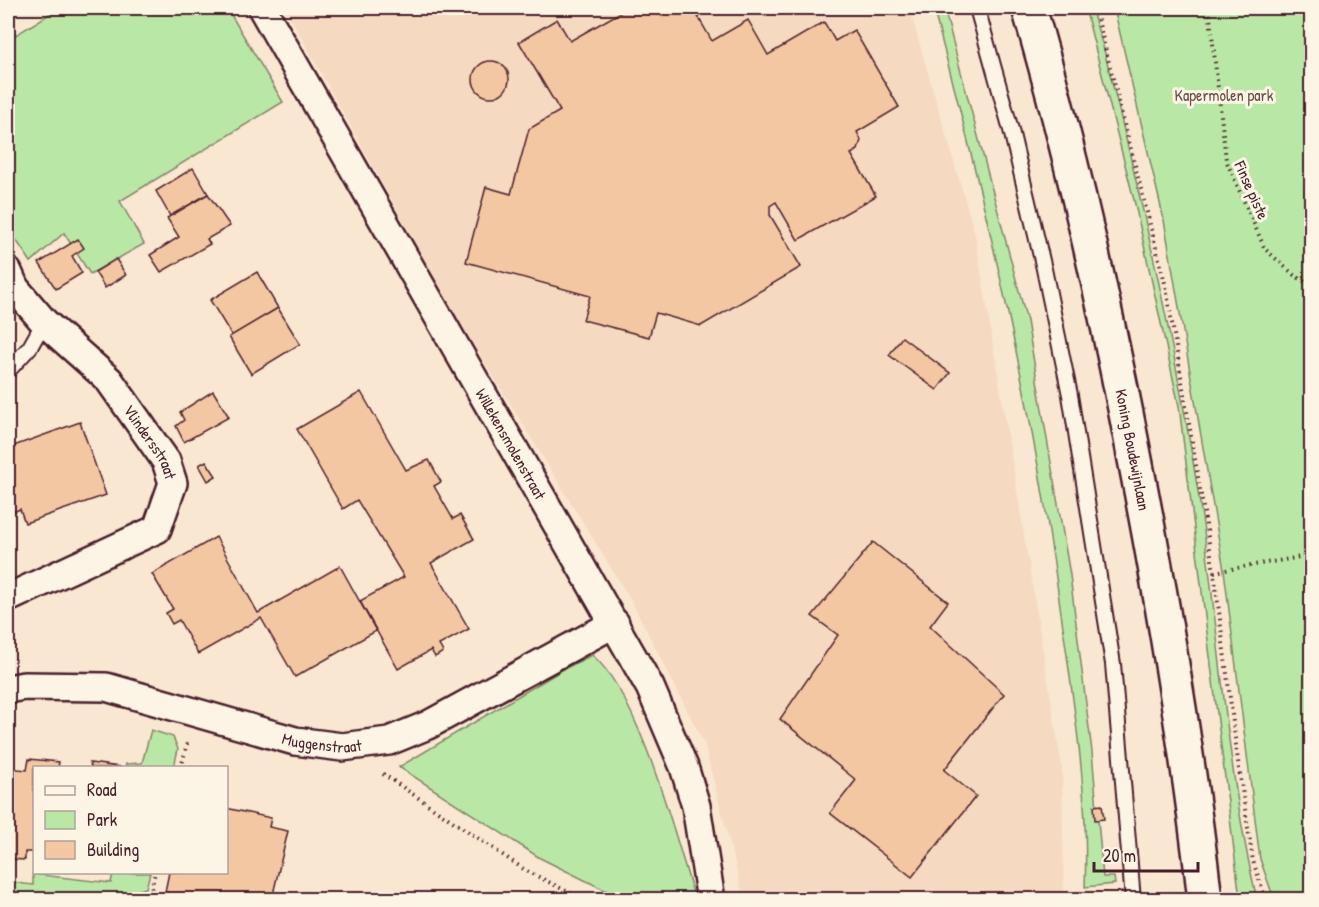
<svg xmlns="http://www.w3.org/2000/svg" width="1319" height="907" font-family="'Patrick Hand',sans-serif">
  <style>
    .built { fill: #f5d9c0 }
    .green { fill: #b9e8a6; stroke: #828468; stroke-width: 1.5 }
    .building { fill: #f4c7a3; stroke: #4a1f2b; stroke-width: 1.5 }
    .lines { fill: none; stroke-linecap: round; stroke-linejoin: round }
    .service-casing { stroke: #4a1f2b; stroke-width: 18 }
    .minor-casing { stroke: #4a1f2b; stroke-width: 32 }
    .secondary-casing { stroke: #4a1f2b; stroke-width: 38 }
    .path { stroke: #4a1f2b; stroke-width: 4; stroke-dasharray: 1.5 4.5; stroke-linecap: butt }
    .service { stroke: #fcf5e5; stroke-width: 14 }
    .minor { stroke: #fcf5e5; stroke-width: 27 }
    .secondary { stroke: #fcf5e5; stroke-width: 33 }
    .labels { text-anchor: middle; stroke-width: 6; stroke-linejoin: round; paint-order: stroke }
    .park-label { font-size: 16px; fill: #66514a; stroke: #fcf5e5 }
    .street-label { font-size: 16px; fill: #4a1f2b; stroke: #fcf5e5 }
  </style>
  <rect width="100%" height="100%" fill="#fae7d1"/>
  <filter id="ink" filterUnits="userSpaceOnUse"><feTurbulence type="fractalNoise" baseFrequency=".0167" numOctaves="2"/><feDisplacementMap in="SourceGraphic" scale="12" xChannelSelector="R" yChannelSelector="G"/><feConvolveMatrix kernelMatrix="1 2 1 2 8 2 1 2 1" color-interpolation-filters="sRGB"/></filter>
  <g filter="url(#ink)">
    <!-- built -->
    <path class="built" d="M285,8H909L975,234L1062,768L1064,899H744L704,743L632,602L453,311Z"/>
    <!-- green -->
    <g class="green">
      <path d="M59,8H227L283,102L120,201L144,244L90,274L64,233L31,262L8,228V16L16,35Z"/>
      <path d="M933,8H944L1027,321L1070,575L1092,752L1103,877H1114L1115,884L1085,887C1089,800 1075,713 1063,627C1035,415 989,214 933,8Z"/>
      <path d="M1085,8H1091L1103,46C1144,206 1180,367 1204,531C1221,653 1228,779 1257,899H1240L1179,406L1135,204Z"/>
      <path d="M1114,8H1311V899H1274L1260,859L1224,570L1164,220Z"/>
      <path d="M592,655C640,695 675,837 695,899H623L540,858L399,767L562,670Z"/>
      <path d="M151,730L173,737L178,749L174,767H125L126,764L142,763Z"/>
      <path d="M113,873H150L146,888L127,894L129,899H8V882L33,885V874L111,883Z"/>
    </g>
    <!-- building -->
    <g class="building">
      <path d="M628,8H693L712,41L748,20L768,55L824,22L835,41L854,30L899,107L857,132L861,140L858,150L851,154L876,196L798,240L776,202L770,206V215L801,267L701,326L656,313L649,337L583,320L590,296L466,262L486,187L511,194L529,129L560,111L519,42L557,19L570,41Z"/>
      <circle cx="491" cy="79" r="18"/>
      <path d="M193,168L208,194L170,216L156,191Z"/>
      <path d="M208,194L230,226L207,239L210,244L161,272L150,255L179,237L167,218Z"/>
      <path d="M78,239L84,248L72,256L82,273L56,289L39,263Z"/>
      <path d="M116,259L126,275L105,288L95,272Z"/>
      <path d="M257,272L278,308L232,336L210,300Z"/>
      <path d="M278,308L300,344L251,374L229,337Z"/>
      <path d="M902,337L950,373L937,390L889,355Z"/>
      <path d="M213,391L229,417L184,442L176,426L184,420L180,412Z"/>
      <path d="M361,392L406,470L429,460L441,482L434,486L453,519L460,515L474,539L431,563L469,629L439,645L443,652L435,657L431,650L398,669L360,601L404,577L357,500L343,509L297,429Z"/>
      <path d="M80,422L106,495L25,523L20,509L8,514V448Z"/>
      <path d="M206,461L216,476L208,481L199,465Z"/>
      <path d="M216,537L258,613L340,566L376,631L295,677L261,618L198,654L179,620L172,624L166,613L173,609L152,574Z"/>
      <path d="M873,542L948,602L930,626L1004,694L944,770L976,796L912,877L830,813L856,780L780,719L838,635L812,616Z"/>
      <path d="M29,759L59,762L58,768H34V852H25V860L8,859V768L27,770Z"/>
      <path d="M90,763L120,767V768H91Z"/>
      <path d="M1102,805L1104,819L1095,820L1094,806Z"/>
      <path d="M226,808L271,818L269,827L288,831L274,890L277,900H197L165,892L169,872H226Z"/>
    </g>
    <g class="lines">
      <!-- service casing -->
      <g class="service-casing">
        <g id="service">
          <path d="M977,8L1011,130L1044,269L1070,395L1113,664L1133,900"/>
          <path d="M8,371L30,347L44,322"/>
        </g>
      </g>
      <!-- minor casing -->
      <g class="minor-casing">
        <g id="minor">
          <path id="s1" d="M262,8L650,687L684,767L696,806L711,900"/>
          <path id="s2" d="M8,272L15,288L44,322L109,380L166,461L173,483L157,529L8,598"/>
          <path id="s3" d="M8,689L24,686L106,687L295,741L342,747L389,741L428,725L615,623"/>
        </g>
      </g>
      <!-- secondary casing -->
      <g class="secondary-casing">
        <g id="secondary">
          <path id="s4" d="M1029,8C1074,161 1108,318 1138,475C1165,615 1189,757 1205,900"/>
        </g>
      </g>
      <!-- path -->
      <g class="path">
        <path d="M1095,8L1166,287L1214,572L1239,769L1253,861L1266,900"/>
        <path d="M1209,8L1226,160L1265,249L1294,275L1312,286"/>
        <path d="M1214,572L1312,555"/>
        <path d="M181,768L188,740"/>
        <path d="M383,774L525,870L584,900"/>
        <path d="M149,900L155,872"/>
      </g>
      <!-- service -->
      <use href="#service" class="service"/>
      <!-- minor -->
      <use href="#minor" class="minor"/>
      <!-- secondary -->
      <use href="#secondary" class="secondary"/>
    </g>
  </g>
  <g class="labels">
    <!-- park labels -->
    <g class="park-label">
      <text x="1224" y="101">Kapermolen park</text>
    </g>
    <!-- street labels -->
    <g class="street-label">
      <text transform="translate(1252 190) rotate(66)" y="6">Finse piste</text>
      <text dy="6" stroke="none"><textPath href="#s2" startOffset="224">Vlindersstraat</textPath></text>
      <text dy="6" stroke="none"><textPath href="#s1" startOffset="502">Willekensmolenstraat</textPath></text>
      <text dy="6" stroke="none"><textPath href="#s4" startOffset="454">Koning Boudewijnlaan</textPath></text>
      <text dy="6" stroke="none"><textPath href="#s3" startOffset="322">Muggenstraat</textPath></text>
    </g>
  </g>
  <!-- margin -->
  <rect width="1319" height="907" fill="none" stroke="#fcf5e5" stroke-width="30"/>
  <rect x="15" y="15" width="1289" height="877" fill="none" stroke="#4a1f2b" stroke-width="2" filter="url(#ink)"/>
  <!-- legend -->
  <rect x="33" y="766" width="195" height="108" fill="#fcf5e5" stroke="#b59f9b" stroke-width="1.5"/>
  <rect x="45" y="786" width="30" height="9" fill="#fcf5e5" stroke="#b59f9b" stroke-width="1.5"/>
  <text x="87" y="796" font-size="18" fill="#4a1f2b">Road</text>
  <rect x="45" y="811" width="30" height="18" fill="#b9e8a6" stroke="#b59f9b" stroke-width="1.5"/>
  <text x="87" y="826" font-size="18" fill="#4a1f2b">Park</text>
  <rect x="45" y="841" width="30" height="18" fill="#f4c7a3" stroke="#b59f9b" stroke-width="1.5"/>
  <text x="87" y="856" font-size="18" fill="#4a1f2b">Building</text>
  <!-- scale -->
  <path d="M1094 862v9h104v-9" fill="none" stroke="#4a1f2b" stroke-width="3"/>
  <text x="1103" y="862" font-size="18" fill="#4a1f2b" stroke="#fcf5e5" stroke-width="4.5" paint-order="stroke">20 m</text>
</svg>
